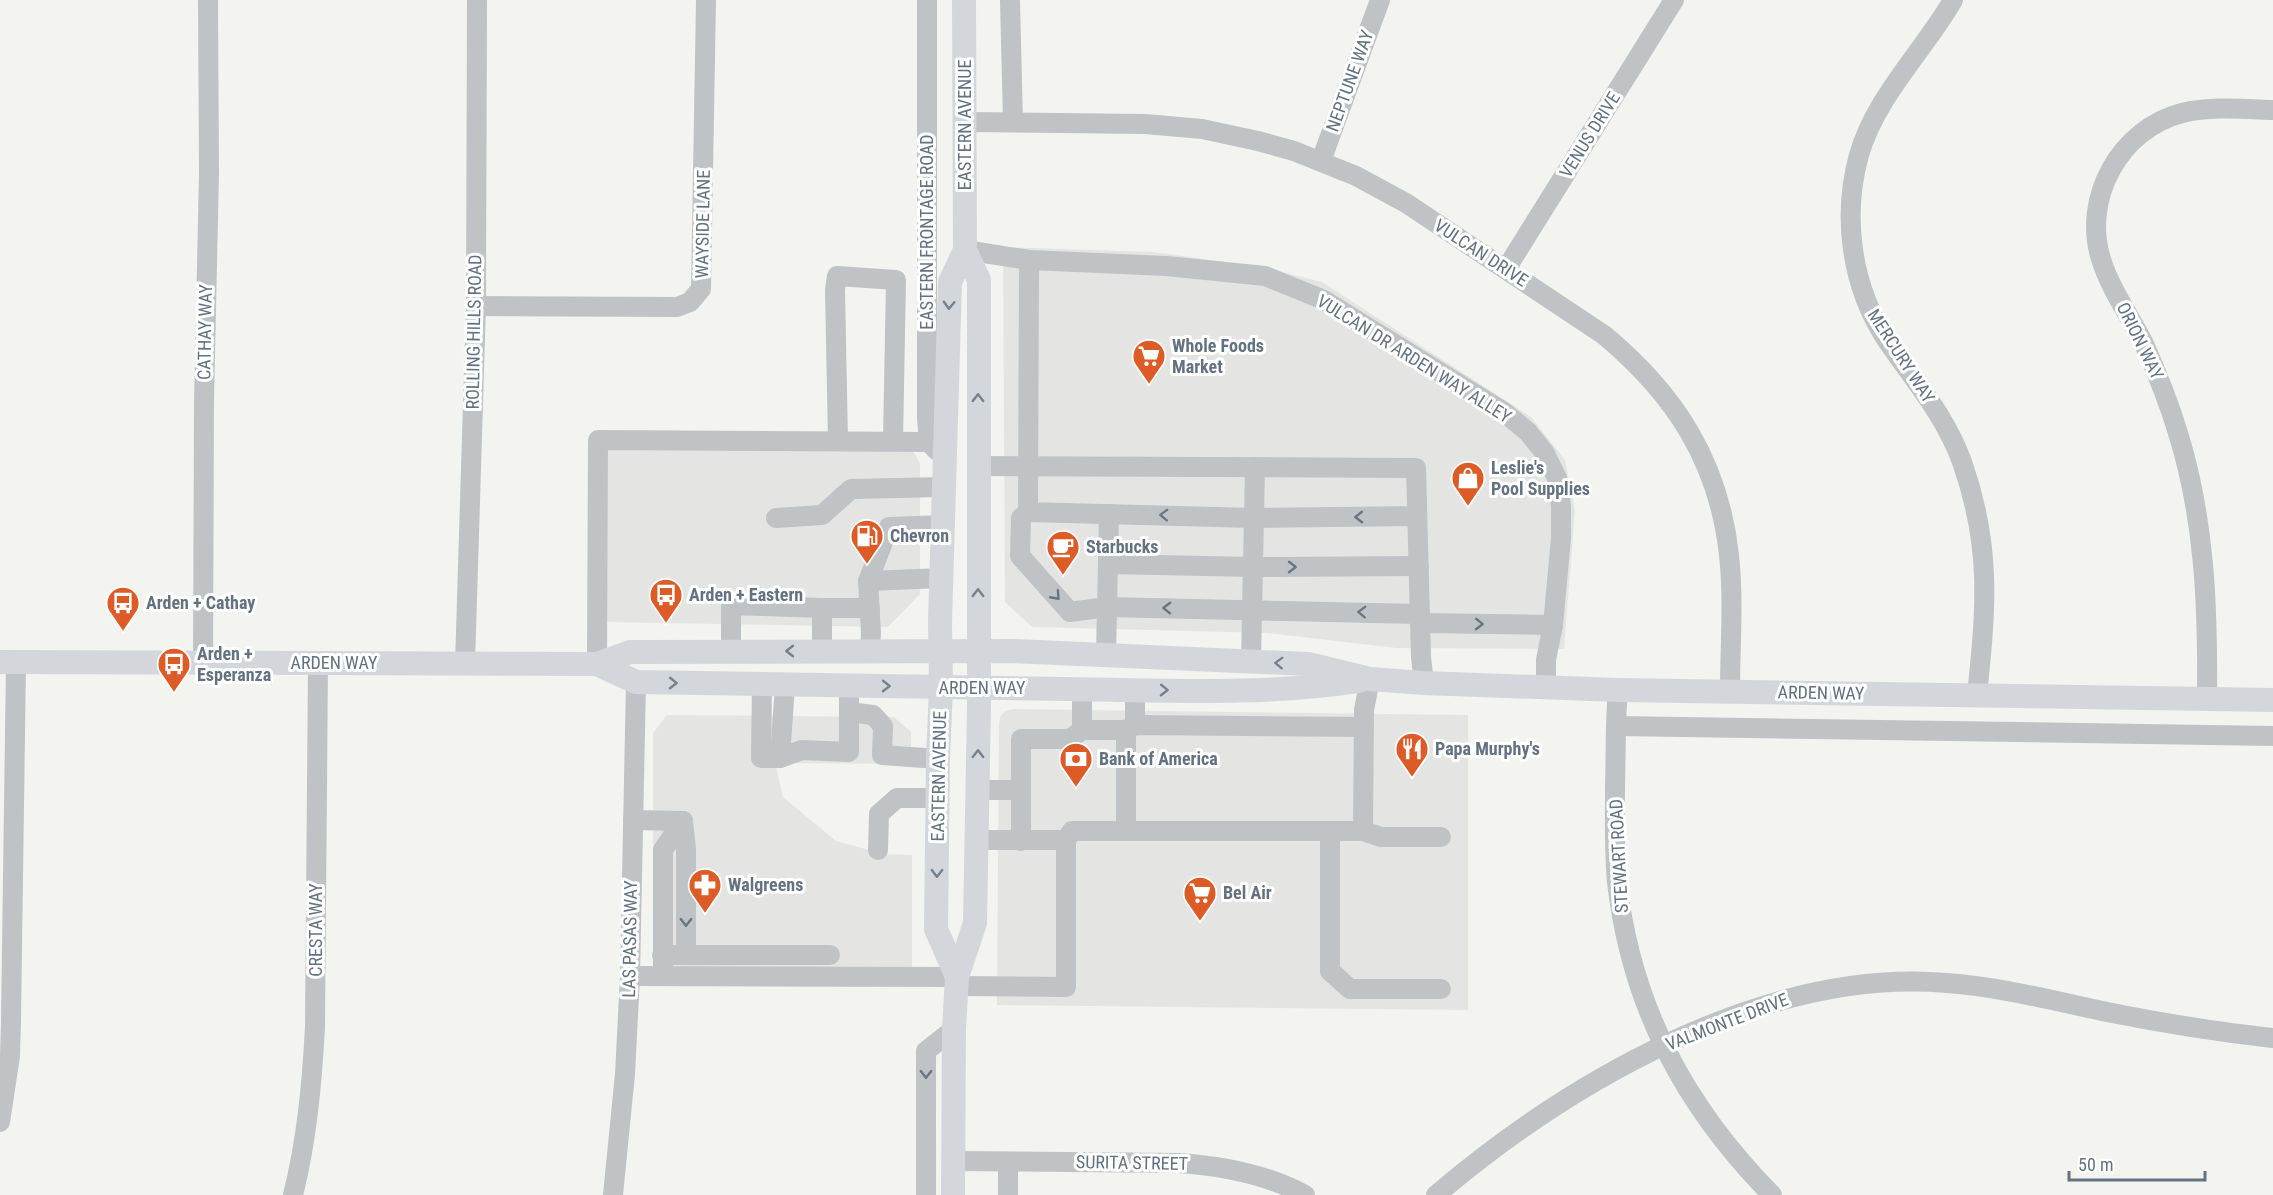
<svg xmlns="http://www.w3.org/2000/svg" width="2273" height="1195" font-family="'Roboto Condensed',sans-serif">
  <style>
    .built { fill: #e4e5e3 }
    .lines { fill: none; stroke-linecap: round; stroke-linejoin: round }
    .minor { stroke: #bfc3c6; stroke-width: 20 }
    .major { stroke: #d3d7db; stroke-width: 24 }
    .oneway { stroke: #74818e }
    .oneway2 { stroke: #687684 }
    .labels { text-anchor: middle; stroke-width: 6; stroke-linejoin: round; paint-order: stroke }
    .street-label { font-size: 18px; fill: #637280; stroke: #fff }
    .poi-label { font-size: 18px; font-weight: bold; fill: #637280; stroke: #fff; text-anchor: start }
  </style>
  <rect width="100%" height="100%" fill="#f3f4f0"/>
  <!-- built -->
  <g class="built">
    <path d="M1003,247L1153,252L1262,267L1322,282L1531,417L1565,460L1575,510L1564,649L1396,648L1267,633L1032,627L1005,602Z"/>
    <path d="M602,446L911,448L920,463V594L888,627L602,622Z"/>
    <path d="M1013,709L1468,715V1010L997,1005L999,724L1000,717L1005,711Z"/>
    <path d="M667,715L894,717L911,732V764L775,763L783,797L836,841L884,854L912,855V985L653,982V733Z"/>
  </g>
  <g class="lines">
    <!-- minor -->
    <g class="minor">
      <path d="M927,0V418L929,442L936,450"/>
      <path d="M1010,0L1013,122"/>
      <path d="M1953,0C1923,52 1876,96 1859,155C1842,216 1851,285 1886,339C1913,379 1945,415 1962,462C1992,547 1986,609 1977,695"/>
      <path d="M965,122L1145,124L1202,129L1258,141L1294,151L1356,176L1406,203L1604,335C1675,394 1719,462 1729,555C1734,600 1730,647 1730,692"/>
      <path d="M1321,161L1380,0"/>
      <path d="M965,250L1029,260L1166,266L1265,276L1324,300L1504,412L1528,432L1544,452L1557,478L1561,506V538L1553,625L1546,660V686"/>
      <path d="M1029,260L1028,512L1254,518L1417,516"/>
      <path d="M1506,269L1674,0"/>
      <path d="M476,306L677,307L690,302L701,289L706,0"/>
      <path d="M838,441L835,290L837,276L896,280L893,441"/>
      <path d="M978,466L1416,468L1421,657L1424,683"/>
      <path d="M1028,512L1021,518L1020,556L1070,612L1107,607L1420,614"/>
      <path d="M776,518L822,515L851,489L943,487"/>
      <path d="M1108,564L1253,567L1419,566"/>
      <path d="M868,581L942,578"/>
      <path d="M822,608H870"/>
      <path d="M1420,623L1553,625"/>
      <path d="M731,651V605L822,608V651"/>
      <path d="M870,651L871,632L868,581L889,527L943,525"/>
      <path d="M1106,655L1109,514"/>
      <path d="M1251,661L1255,467"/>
      <path d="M203,664L204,402L209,173L208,0"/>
      <path d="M465,664L476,306L477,0"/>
      <path d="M597,664L598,440L929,442"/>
      <path d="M762,684L761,758H780L802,750L849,752V686"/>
      <path d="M1082,689V730H1126"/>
      <path d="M1135,690V725"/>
      <path d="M1618,690C1615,722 1616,754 1615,786C1615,818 1614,850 1617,882C1631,1006 1685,1107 1772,1195"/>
      <path d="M2207,699C2208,608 2205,520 2178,433C2169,403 2157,373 2144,344C2130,316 2110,289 2101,259C2082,198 2120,129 2182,113C2211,106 2243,109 2273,110"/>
      <path d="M849,712L873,715L883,726L882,755L938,759"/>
      <path d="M1616,726L2273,736"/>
      <path d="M780,758L785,685"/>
      <path d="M978,790H1020"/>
      <path d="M633,820L683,821"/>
      <path d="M683,821L686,849V955"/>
      <path d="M1126,831V730L1135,725L1364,727"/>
      <path d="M1330,831V971L1350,989H1441"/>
      <path d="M1363,831L1364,710L1370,679"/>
      <path d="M976,840H1066L1072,831H1363L1381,837H1441"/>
      <path d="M1021,841V739H1070L1082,730"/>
      <path d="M878,850L879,814L897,798H938"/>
      <path d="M662,955H830"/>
      <path d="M663,968V850L683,821"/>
      <path d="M630,976L957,977"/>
      <path d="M956,986L1066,987V840"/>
      <path d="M0,1122L10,1056L11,1021L16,662"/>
      <path d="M953,1161L1179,1163C1223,1166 1266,1174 1305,1195"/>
      <path d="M293,1195C307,1139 312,1083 315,1027L318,663"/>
      <path d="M613,1195L625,1074L630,976L636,682"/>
      <path d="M926,1195V1051L954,1029"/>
      <path d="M1008,1195V1162"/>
      <path d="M1436,1195C1569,1082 1766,967 1947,983C2002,987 2054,1001 2107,1012C2162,1023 2217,1032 2273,1038"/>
    </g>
    <!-- major -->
    <g class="major">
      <path d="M0,662L597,664L630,652L1013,651L1308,664L1370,679L1424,683L1618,690L2273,700"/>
      <path d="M597,664L636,682C778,685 921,687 1064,689C1162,690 1261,696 1359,681"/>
      <path d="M957,977L936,929L938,759L941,688L940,623L950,282L965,250"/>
      <path d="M953,1195L954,1029L957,977L975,923L979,706V280L965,250L964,0"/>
    </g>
  </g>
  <!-- one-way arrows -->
  <defs><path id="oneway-chevron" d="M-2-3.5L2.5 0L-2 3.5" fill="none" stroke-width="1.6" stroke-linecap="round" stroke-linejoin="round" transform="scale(1.5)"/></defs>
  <g class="oneway">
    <use href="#oneway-chevron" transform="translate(949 305) rotate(92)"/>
    <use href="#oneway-chevron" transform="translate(978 398) rotate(-90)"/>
    <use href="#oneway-chevron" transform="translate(978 593) rotate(-90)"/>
    <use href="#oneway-chevron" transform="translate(790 651) rotate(-180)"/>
    <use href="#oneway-chevron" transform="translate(1279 663) rotate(-178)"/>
    <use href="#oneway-chevron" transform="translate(673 683) rotate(1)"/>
    <use href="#oneway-chevron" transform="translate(886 686) rotate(1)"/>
    <use href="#oneway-chevron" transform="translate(1164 690) rotate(1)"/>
    <use href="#oneway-chevron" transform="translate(978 754) rotate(-89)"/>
    <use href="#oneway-chevron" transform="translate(937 873) rotate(91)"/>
  </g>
  <g class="oneway2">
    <use href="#oneway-chevron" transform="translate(1164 515) rotate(-178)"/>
    <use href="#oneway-chevron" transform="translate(1359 517) rotate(179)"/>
    <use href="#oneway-chevron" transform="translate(1292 567)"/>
    <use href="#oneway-chevron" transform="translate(1056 596) rotate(48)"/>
    <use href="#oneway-chevron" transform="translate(1167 608) rotate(-179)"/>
    <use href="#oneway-chevron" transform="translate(1362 612) rotate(-178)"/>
    <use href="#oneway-chevron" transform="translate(1479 624) rotate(1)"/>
    <use href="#oneway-chevron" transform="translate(686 922) rotate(90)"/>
    <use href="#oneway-chevron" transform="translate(926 1074) rotate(90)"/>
  </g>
  <!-- icons -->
  <defs>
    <g id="supermarket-pin" transform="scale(1.725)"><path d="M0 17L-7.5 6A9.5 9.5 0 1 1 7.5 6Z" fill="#dd5b26" stroke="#fff"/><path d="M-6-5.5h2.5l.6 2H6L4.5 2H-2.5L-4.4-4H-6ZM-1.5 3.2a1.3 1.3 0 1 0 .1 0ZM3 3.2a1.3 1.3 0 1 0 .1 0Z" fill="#fff"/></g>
    <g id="shop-pin" transform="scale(1.725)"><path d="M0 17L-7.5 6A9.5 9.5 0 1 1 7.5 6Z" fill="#dd5b26" stroke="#fff"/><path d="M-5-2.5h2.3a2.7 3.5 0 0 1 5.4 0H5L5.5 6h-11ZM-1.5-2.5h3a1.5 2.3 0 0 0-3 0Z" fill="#fff"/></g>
    <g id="fuel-pin" transform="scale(1.725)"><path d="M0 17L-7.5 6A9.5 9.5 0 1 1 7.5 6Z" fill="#dd5b26" stroke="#fff"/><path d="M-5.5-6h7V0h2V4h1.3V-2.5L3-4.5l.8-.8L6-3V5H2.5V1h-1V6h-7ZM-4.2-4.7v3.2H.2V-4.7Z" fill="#fff"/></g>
    <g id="cafe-pin" transform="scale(1.725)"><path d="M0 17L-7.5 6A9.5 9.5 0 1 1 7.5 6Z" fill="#dd5b26" stroke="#fff"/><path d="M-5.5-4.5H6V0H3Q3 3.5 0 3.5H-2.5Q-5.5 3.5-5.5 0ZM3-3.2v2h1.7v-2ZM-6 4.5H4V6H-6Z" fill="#fff"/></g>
    <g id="bus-pin" transform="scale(1.725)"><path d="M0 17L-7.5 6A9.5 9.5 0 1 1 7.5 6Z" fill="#dd5b26" stroke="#fff"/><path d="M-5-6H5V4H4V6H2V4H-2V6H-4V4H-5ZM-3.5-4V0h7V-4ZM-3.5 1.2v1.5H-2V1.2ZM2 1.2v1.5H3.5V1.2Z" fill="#fff"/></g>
    <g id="restaurant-pin" transform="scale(1.725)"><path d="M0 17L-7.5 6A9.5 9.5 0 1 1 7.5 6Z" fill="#dd5b26" stroke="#fff"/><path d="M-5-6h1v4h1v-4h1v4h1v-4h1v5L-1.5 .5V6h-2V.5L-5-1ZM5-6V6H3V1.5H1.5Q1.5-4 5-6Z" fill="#fff"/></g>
    <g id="bank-pin" transform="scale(1.725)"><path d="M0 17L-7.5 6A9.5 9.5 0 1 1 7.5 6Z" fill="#dd5b26" stroke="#fff"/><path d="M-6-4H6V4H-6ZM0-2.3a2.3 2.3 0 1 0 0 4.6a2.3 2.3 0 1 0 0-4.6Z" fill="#fff"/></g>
    <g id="pharmacy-pin" transform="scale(1.725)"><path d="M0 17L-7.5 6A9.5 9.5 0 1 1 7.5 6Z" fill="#dd5b26" stroke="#fff"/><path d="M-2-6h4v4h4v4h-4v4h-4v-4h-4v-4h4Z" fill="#fff"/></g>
  </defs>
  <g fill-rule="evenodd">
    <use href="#supermarket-pin" x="1149" y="356"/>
    <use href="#shop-pin" x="1468" y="478"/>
    <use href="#fuel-pin" x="867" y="536"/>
    <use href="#cafe-pin" x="1063" y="547"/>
    <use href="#bus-pin" x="666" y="595"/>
    <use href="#bus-pin" x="123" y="603"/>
    <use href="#bus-pin" x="174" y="664"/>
    <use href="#restaurant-pin" x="1412" y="749"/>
    <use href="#bank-pin" x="1076" y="759"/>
    <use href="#pharmacy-pin" x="705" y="885"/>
    <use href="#supermarket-pin" x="1200" y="893"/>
  </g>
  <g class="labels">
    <!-- street labels -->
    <g class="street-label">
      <text transform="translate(1350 81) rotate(-70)" y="6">NEPTUNE WAY</text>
      <text transform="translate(965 125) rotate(-90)" y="6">EASTERN AVENUE</text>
      <text transform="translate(1590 135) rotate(-58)" y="6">VENUS DRIVE</text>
      <text transform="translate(703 224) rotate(-89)" y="6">WAYSIDE LANE</text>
      <text transform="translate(927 232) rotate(-90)" y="6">EASTERN FRONTAGE ROAD</text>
      <text transform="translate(1481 253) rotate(33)" y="6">VULCAN DRIVE</text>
      <text transform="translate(205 332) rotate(-89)" y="6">CATHAY WAY</text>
      <text transform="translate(474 332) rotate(-89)" y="6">ROLLING HILLS ROAD</text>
      <text transform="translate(2140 341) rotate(64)" y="6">ORION WAY</text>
      <text transform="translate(1901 356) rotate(57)" y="6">MERCURY WAY</text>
      <text transform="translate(1414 359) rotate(32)" y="6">VULCAN DR ARDEN WAY ALLEY</text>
      <text x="334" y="669">ARDEN WAY</text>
      <text x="982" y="694">ARDEN WAY</text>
      <text transform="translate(1821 693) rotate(1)" y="6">ARDEN WAY</text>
      <text transform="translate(939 776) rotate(-89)" y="6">EASTERN AVENUE</text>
      <text transform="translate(1619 856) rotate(-93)" y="6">STEWART ROAD</text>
      <text transform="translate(316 930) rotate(-90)" y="6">CRESTA WAY</text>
      <text transform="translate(630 939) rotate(-89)" y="6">LAS PASAS WAY</text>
      <text transform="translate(1727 1022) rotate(-21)" y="6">VALMONTE DRIVE</text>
      <text transform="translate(1132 1163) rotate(1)" y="6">SURITA STREET</text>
    </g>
    <!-- poi labels -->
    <g class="poi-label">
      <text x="1172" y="352">Whole Foods<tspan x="1172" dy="21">Market</tspan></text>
      <text x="1491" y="474">Leslie's<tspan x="1491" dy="21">Pool Supplies</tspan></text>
      <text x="890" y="542">Chevron</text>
      <text x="1086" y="553">Starbucks</text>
      <text x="689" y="601">Arden + Eastern</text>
      <text x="146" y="609">Arden + Cathay</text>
      <text x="197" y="660">Arden +<tspan x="197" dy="21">Esperanza</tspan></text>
      <text x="1435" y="755">Papa Murphy's</text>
      <text x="1099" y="765">Bank of America</text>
      <text x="728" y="891">Walgreens</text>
      <text x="1223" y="899">Bel Air</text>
    </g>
  </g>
  <!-- scale -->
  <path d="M2069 1171v9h136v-9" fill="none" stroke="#637280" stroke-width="3"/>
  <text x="2078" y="1171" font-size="18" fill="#637280" stroke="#ffffff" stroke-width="4.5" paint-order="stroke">50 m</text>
</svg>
